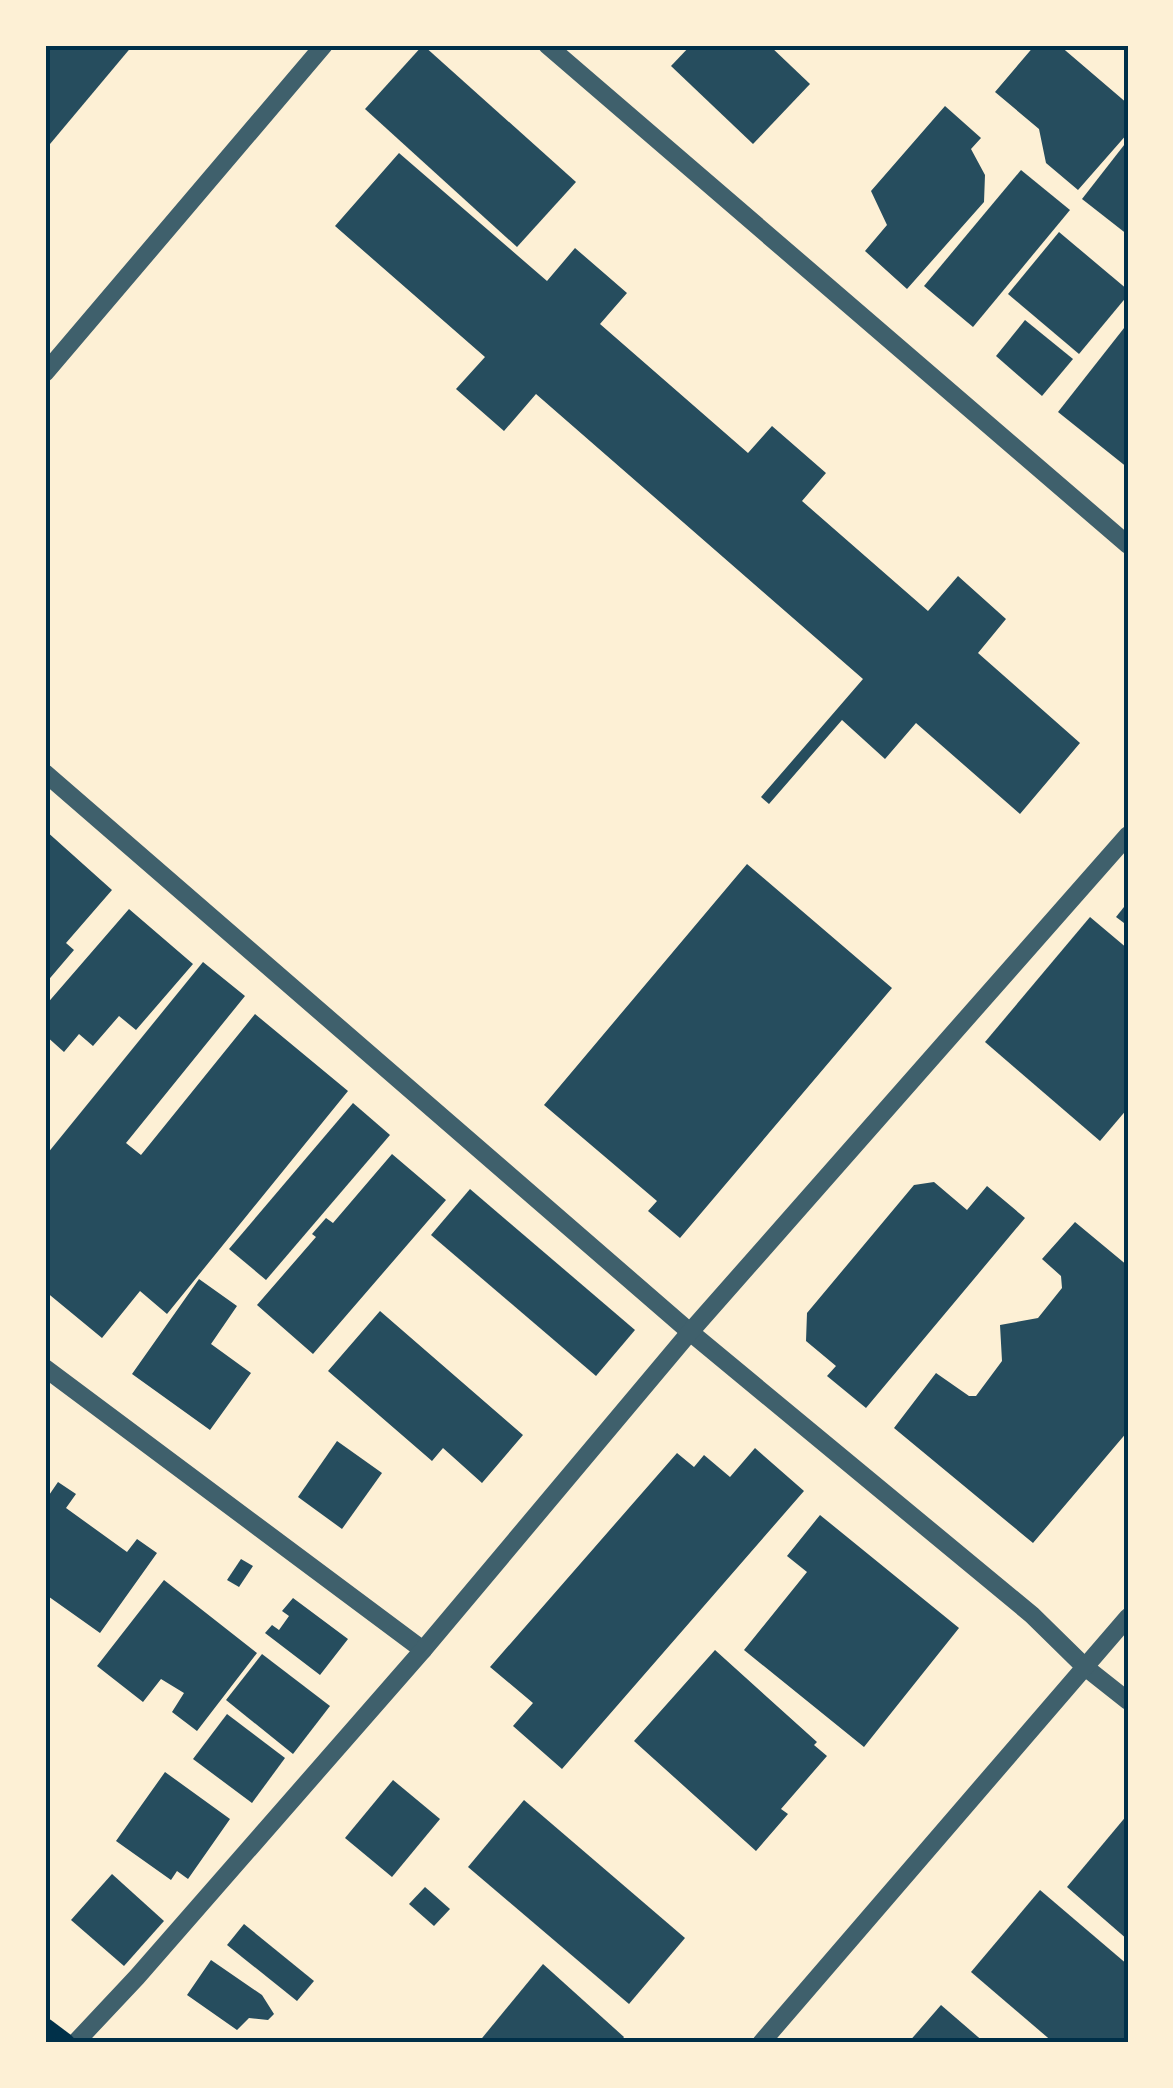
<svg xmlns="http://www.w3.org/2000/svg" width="1173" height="2088" font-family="Barlow,sans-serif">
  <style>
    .building { fill: #264d5e }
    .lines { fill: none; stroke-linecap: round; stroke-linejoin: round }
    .tertiary { stroke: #3f606c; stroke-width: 18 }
    .secondary { stroke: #003049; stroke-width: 20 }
    .neatline { fill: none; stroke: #003049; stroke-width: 4 }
  </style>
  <rect width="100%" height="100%" fill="#fdf0d5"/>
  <!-- building -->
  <g class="building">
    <path d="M45,45H133L45,150Z"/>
    <path d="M423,45L576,182L517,247L365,109Z"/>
    <path d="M691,45H769L810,84L753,144L671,66Z"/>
    <path d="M1035,45H1059L1128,104V133L1078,190L1046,163L1039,129L995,92Z"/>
    <path d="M945,106L981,138L971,149L985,175L984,202L907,289L865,251L887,225L871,191Z"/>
    <path d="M1128,140V235L1082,199Z"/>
    <path d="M399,153L547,281L575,248L627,293L600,324L748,453L772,426L826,473L802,501L928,611L958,576L1006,619L978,653L1080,743L1020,814L916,723L885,759L842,720L769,804L761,797L863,679L536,394L504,431L456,389L485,357L335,226Z"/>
    <path d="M1021,170L1070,210L973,327L924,286Z"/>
    <path d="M1059,232L1128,290V295L1079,354L1008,294Z"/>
    <path d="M1025,320L1073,359L1042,396L996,356Z"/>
    <path d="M1128,323V468L1058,412Z"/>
    <path d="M45,830L112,890L66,943L74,950L45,984Z"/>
    <path d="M747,864L892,988L680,1238L648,1211L657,1201L544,1105Z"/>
    <path d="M1128,902V926L1116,917Z"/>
    <path d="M129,909L193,964L136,1030L119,1016L93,1046L79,1034L64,1052L45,1035V1006Z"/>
    <path d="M1090,917L1128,949V1108L1100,1141L985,1042Z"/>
    <path d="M203,962L245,996L126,1143L141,1155L255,1014L348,1091L167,1314L140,1291L102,1338L45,1291V1152L47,1154Z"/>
    <path d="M353,1103L390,1135L266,1280L229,1249Z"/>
    <path d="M392,1154L446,1200L313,1354L257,1305L316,1237L312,1234L326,1218L333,1223Z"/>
    <path d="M934,1182L967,1210L987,1186L1025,1218L866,1408L827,1376L836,1366L806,1341L807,1313L914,1185Z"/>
    <path d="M470,1189L635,1330L596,1376L431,1235Z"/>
    <path d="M1075,1222L1128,1266V1431L1033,1543L894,1428L936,1373L969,1396H976L1002,1361L1000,1325L1038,1318L1062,1288L1061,1276L1042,1259Z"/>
    <path d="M199,1279L237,1306L211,1344L251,1373L210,1430L132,1374Z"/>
    <path d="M380,1311L523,1435L482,1483L443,1448L432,1461L328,1371Z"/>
    <path d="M337,1441L382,1473L342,1529L298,1497Z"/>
    <path d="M755,1448L804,1491L562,1769L513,1726L533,1703L490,1667L677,1453L694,1467L704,1455L730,1477Z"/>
    <path d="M58,1482L76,1494L66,1508L127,1552L137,1539L157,1553L100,1633L45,1594V1501Z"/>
    <path d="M820,1515L959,1628L864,1747L744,1650L807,1572L787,1556Z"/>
    <path d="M241,1559L253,1566L239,1587L227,1580Z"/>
    <path d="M164,1580L257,1653L197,1731L172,1712L184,1693L161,1679L143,1702L97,1666Z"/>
    <path d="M293,1598L348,1639L320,1675L265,1633L272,1625L279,1630L289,1616L282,1611Z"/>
    <path d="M715,1650L817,1742L814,1745L827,1756L781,1809L788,1814L756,1851L634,1741Z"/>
    <path d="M262,1654L330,1706L293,1754L226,1700Z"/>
    <path d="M227,1714L285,1758L252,1803L193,1759Z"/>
    <path d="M165,1772L230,1819L188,1879L177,1871L171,1880L116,1841Z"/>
    <path d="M393,1780L440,1819L392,1877L345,1838Z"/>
    <path d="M524,1800L685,1938L629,2004L468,1867Z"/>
    <path d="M1128,1814V1940L1067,1887Z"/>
    <path d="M112,1874L164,1921L124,1966L71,1920Z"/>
    <path d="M425,1887L450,1909L434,1926L409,1904Z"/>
    <path d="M1040,1890L1128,1965V2043H1054L971,1972Z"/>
    <path d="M244,1924L314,1981L297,2001L227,1945Z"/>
    <path d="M211,1960L262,1995L274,2014L268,2020L249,2018L237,2030L187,1995Z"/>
    <path d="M543,1964L624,2037L620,2043H478Z"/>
    <path d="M941,2005L985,2043H908Z"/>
  </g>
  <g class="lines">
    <!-- tertiary -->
    <g class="tertiary">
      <path d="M547,45L1128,545"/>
      <path d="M45,373L324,45"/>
      <path d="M45,773L690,1332L1032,1615L1085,1667L1128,1701"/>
      <path d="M45,1368L423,1650"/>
      <path d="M75,2043L137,1977L423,1650L690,1332L1128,835"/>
      <path d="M761,2043L1128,1617"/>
    </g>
    <!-- secondary -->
    <path class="secondary" d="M45,2028L65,2043"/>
  </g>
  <!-- border -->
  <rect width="1173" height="2088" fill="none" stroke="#fdf0d5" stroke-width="95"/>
  <rect x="48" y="48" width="1078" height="1992" class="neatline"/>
</svg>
